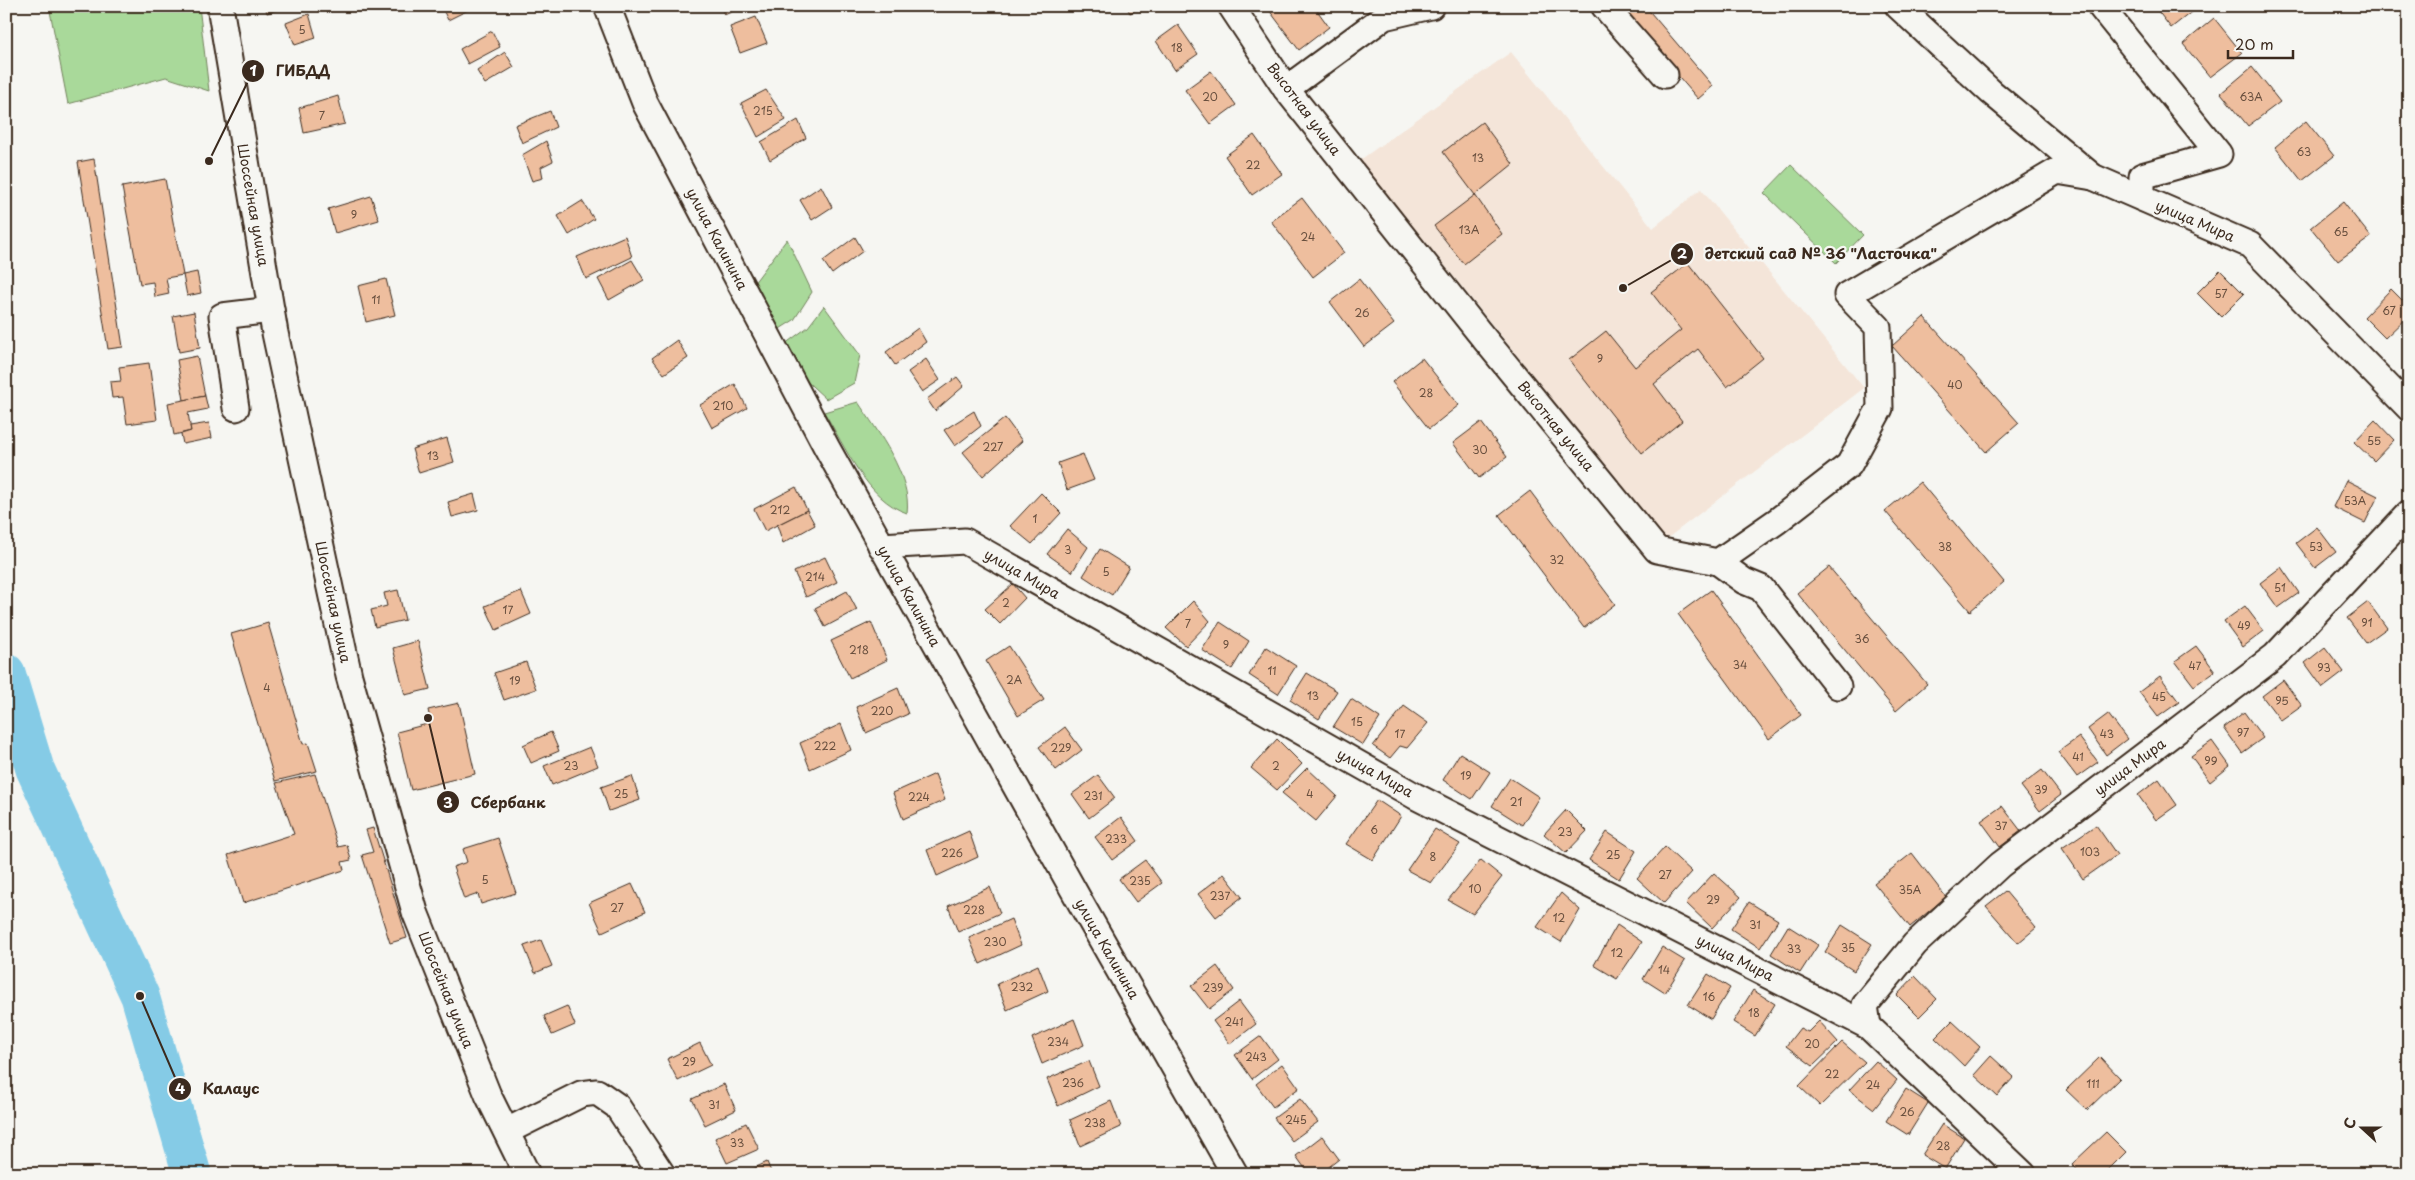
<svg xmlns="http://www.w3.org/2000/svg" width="2415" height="1180" font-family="'Playpen Sans',sans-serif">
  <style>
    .built { fill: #f4e5d9 }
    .green { fill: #a9d99a; stroke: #72825c }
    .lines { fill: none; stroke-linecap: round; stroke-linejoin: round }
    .river { stroke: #85cbe6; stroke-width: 39 }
    .building { fill: #eebe9e; stroke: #3b2a1e }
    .minor-casing { stroke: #3b2a1e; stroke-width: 29 }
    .minor { stroke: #f6f6f2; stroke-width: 25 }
    .labels { text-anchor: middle; stroke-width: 4.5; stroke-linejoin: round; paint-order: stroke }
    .number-label { font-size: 11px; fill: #684f3e }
    .street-label { font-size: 14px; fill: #3b2a1e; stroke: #f6f6f2 }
    .leader { fill: none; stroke: #3b2a1e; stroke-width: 2 }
    .callout-dot { fill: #3b2a1e; stroke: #f6f6f2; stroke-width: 2 }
    .mark-label { font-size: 15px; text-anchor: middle; font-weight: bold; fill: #fff }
    .callout-label { font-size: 15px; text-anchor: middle; font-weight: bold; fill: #3b2a1e; stroke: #f6f6f2; stroke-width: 4.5; stroke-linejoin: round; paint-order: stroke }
  </style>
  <rect width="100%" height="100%" fill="#f6f6f2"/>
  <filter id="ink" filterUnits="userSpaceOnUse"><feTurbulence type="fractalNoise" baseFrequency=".02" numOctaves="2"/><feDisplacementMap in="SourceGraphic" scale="10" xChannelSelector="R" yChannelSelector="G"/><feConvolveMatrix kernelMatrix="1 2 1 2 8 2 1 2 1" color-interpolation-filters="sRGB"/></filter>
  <g filter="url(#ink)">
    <!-- built -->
    <path class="built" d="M1511,52L1653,228L1701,189L1864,388L1665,540L1360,160Z"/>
    <!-- green -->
    <g class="green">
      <path d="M49,6H199L209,91L166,77L68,104Z"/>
      <path d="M1791,165L1863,235L1836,263L1764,193Z"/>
      <path d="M787,239L812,292L794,320L778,330L751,287Z"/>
      <path d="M824,306L860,355L854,383L826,399L799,374L785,344L808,327Z"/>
      <path d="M858,402C878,432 912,476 907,513C867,500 845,446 824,412Z"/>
    </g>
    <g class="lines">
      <!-- river -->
      <path class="river" d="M6,673L35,769L140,996L192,1174"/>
    </g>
    <!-- building -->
    <g class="building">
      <path d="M265,6H289L267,13Z"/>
      <path d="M441,6H476L448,20Z"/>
      <path d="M721,6H746L724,15Z"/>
      <path d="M1126,6H1142L1130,13Z"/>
      <path d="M1266,6H1314L1329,27L1299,50Z"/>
      <path d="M1618,6H1645L1713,86L1698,99Z"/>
      <path d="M2154,6H2199L2171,28Z"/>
      <path d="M309,14L316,38L295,45L286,23Z"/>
      <path d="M756,17L767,43L740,53L730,27Z"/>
      <path d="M2214,18L2242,53L2210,77L2183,44Z"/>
      <path d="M1178,25L1198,54L1175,70L1156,41Z"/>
      <path d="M492,31L500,47L468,64L460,49Z"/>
      <path d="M505,52L514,67L485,84L477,71Z"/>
      <path d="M2252,67L2280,102L2248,126L2221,93Z"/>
      <path d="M1211,71L1236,105L1210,124L1185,90Z"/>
      <path d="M766,90L786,120L758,137L741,103Z"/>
      <path d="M338,96L345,124L304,133L299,108Z"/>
      <path d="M550,111L556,127L522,143L515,125Z"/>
      <path d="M798,120L806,138L770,160L761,142Z"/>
      <path d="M2306,121L2334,156L2302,181L2275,147Z"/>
      <path d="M1482,122L1513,164L1475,195L1443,152Z"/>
      <path d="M1254,135L1282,174L1252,195L1225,156Z"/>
      <path d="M546,141L553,161L541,167L543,178L532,181L522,155Z"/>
      <path d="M94,159L123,347L108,349L78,162Z"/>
      <path d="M165,179L183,275L166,278L169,294L155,297L153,282L140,284L122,187Z"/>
      <path d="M821,186L832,207L812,220L800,200Z"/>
      <path d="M1475,195L1502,234L1464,264L1434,226Z"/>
      <path d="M371,196L379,220L335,233L328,209Z"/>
      <path d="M1302,198L1344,253L1313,277L1271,221Z"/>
      <path d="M582,201L594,219L569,235L558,216Z"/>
      <path d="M2343,202L2371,237L2338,261L2311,228Z"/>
      <path d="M625,236L632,257L586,279L577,257Z"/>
      <path d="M855,237L863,251L832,274L823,261Z"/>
      <path d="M632,260L644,280L609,300L598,279Z"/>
      <path d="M1688,263L1763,358L1727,387L1698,349L1654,384L1682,421L1642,453L1569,360L1606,331L1635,367L1681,330L1651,292Z"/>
      <path d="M2220,270L2244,294L2221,317L2197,293Z"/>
      <path d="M197,272L201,293L187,296L183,275Z"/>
      <path d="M386,279L395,315L366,322L358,286Z"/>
      <path d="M1359,279L1394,324L1364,347L1330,302Z"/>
      <path d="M2391,289L2409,307V315L2385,338L2364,317Z"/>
      <path d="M194,312L200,348L179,352L173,316Z"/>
      <path d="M1924,317L2019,423L1986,452L1892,346Z"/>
      <path d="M918,328L926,342L895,365L886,352Z"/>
      <path d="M677,340L688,358L664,374L652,358Z"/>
      <path d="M197,356L205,396L184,400L177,360Z"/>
      <path d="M1422,358L1459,405L1429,429L1392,382Z"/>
      <path d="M926,359L940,380L922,392L908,372Z"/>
      <path d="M149,363L157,420L127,424L123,397L112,398L110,382L121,381L119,367Z"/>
      <path d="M957,377L964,386L935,411L927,399Z"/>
      <path d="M735,384L747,408L712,428L700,405Z"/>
      <path d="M205,396L208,409L188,413L191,431L174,435L168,403Z"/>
      <path d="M974,411L981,426L955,446L944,430Z"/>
      <path d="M1005,418L1022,441L983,476L963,452Z"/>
      <path d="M2375,420L2394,440L2374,461L2354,442Z"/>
      <path d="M1481,422L1507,457L1479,478L1453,443Z"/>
      <path d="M209,423L212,438L183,444L181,434L191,431L190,426Z"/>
      <path d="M447,438L454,462L419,473L412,449Z"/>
      <path d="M1083,454L1094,480L1067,490L1058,463Z"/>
      <path d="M2346,480L2378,496L2365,523L2333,507Z"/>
      <path d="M1920,482L2004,582L1970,611L1885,511Z"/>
      <path d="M796,487L807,510L765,531L754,509Z"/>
      <path d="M1530,491L1615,604L1584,628L1499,515Z"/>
      <path d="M1041,493L1061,513L1032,544L1010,526Z"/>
      <path d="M474,494L478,510L452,517L448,502Z"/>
      <path d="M807,510L815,525L783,543L777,525Z"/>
      <path d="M2317,527L2336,552L2315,568L2296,543Z"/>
      <path d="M1067,529L1088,547L1072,572L1047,554Z"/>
      <path d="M1100,549L1129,567L1112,595L1083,576Z"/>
      <path d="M825,557L837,582L806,597L794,572Z"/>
      <path d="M1829,567L1927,684L1896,711L1797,593Z"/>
      <path d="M2281,567L2299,593L2278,608L2260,583Z"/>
      <path d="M1013,584L1025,598L1000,624L985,609Z"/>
      <path d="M398,590L405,620L375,627L371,610L387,606L384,593Z"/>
      <path d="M1711,590L1801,715L1769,739L1678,614Z"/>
      <path d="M521,591L531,614L496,630L485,606Z"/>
      <path d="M847,591L857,610L825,627L815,608Z"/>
      <path d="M1193,601L1210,621L1186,646L1166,628Z"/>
      <path d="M2368,602L2387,628L2366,643L2347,618Z"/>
      <path d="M2245,606L2264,631L2243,647L2224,621Z"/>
      <path d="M871,622L887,660L850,678L831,641Z"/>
      <path d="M1220,622L1249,641L1232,669L1202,650Z"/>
      <path d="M268,623L303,744L308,743L317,771L275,781L231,634Z"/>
      <path d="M418,641L430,689L405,695L393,648Z"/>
      <path d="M1009,646L1044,700L1018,716L986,661Z"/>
      <path d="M2196,646L2215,671L2194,686L2175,661Z"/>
      <path d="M1266,647L1296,666L1278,694L1249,675Z"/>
      <path d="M2325,647L2344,672L2323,688L2305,663Z"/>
      <path d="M526,662L536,689L504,700L494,673Z"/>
      <path d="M1307,673L1337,691L1319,719L1290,700Z"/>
      <path d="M2160,676L2179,702L2158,717L2139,692Z"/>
      <path d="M2283,680L2302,706L2281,721L2262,696Z"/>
      <path d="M898,688L908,714L866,733L856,707Z"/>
      <path d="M1351,699L1380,718L1363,745L1333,727Z"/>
      <path d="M459,703L475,774L411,790L397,732L431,723L428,710Z"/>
      <path d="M1404,706L1428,723L1407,748L1400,746L1390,758L1373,746Z"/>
      <path d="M2244,712L2263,738L2242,753L2224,728Z"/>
      <path d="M2108,714L2127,739L2106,755L2088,729Z"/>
      <path d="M841,724L851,750L810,769L800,743Z"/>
      <path d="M1065,727L1082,750L1056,770L1039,747Z"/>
      <path d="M551,732L559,751L531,763L523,745Z"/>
      <path d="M2079,737L2098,762L2077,777L2058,752Z"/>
      <path d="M1277,739L1302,764L1277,790L1251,768Z"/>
      <path d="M2212,741L2230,766L2210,782L2191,756Z"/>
      <path d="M590,747L598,766L552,785L544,766Z"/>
      <path d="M1460,753L1490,772L1472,799L1443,780Z"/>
      <path d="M1307,768L1337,796L1316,821L1282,793Z"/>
      <path d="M2042,770L2061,795L2040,811L2021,786Z"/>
      <path d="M315,774L338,847L347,845L351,860L342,862L344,870L243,903L228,855L294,834L276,783Z"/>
      <path d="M935,774L945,800L903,819L893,793Z"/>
      <path d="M1098,775L1115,798L1089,818L1072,794Z"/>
      <path d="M632,776L640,800L609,811L601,787Z"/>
      <path d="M1510,778L1539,797L1522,825L1492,806Z"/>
      <path d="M2159,779L2177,805L2156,820L2138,795Z"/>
      <path d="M1377,800L1401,816L1373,860L1346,844Z"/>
      <path d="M2002,806L2021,831L2000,847L1981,821Z"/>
      <path d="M1566,810L1587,831L1566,853L1544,834Z"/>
      <path d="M1121,817L1138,841L1112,860L1095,837Z"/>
      <path d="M2096,825L2117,855L2083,879L2062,848Z"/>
      <path d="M373,828L407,938L390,943L362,855L373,852L366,830Z"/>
      <path d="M1435,829L1460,844L1431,883L1407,870Z"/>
      <path d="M969,831L978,857L937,876L927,850Z"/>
      <path d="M1607,832L1636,851L1619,879L1589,860Z"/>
      <path d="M498,838L516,893L481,904L478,894L464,899L453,867L467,862L463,849Z"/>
      <path d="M1665,847L1692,872L1664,903L1637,878Z"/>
      <path d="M1912,853L1946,897L1910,927L1874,883Z"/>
      <path d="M1145,860L1162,883L1136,902L1119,879Z"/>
      <path d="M1481,860L1502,877L1473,914L1448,900Z"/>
      <path d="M1714,873L1741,897L1712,928L1686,903Z"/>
      <path d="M1224,874L1242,897L1216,917L1198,894Z"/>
      <path d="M632,884L645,912L602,932L589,903Z"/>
      <path d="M990,887L1000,913L958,932L948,906Z"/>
      <path d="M2005,891L2036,928L2018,943L1986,906Z"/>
      <path d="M1561,893L1580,910L1561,942L1537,927Z"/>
      <path d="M1749,902L1778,920L1760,948L1731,929Z"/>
      <path d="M1011,919L1021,945L980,964L969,938Z"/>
      <path d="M1617,925L1642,942L1617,979L1594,965Z"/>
      <path d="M1842,925L1872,944L1854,971L1825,952Z"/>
      <path d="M1788,926L1818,945L1800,973L1771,954Z"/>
      <path d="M541,940L552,966L535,973L524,946Z"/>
      <path d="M1662,947L1685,961L1665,993L1643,979Z"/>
      <path d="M1038,965L1048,991L1007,1010L997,984Z"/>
      <path d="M1217,966L1234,990L1209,1009L1191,986Z"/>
      <path d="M1708,974L1730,988L1711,1019L1688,1005Z"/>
      <path d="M1915,976L1937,999L1919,1017L1897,995Z"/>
      <path d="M1753,990L1775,1004L1755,1036L1733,1022Z"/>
      <path d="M1239,1001L1256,1024L1230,1044L1213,1021Z"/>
      <path d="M567,1006L575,1025L552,1035L544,1016Z"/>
      <path d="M1074,1019L1084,1045L1042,1064L1032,1038Z"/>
      <path d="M1819,1021L1838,1042L1813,1066L1786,1046L1800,1028L1808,1032Z"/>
      <path d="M1952,1021L1980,1047L1964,1066L1935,1038Z"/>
      <path d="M1261,1036L1278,1059L1252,1079L1235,1055Z"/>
      <path d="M1842,1042L1865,1062L1820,1106L1799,1086Z"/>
      <path d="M700,1043L711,1065L678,1081L667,1059Z"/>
      <path d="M1991,1056L2014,1077L1997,1096L1974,1075Z"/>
      <path d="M2100,1057L2120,1078L2087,1110L2066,1090Z"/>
      <path d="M1089,1061L1099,1086L1058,1106L1047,1079Z"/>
      <path d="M1876,1061L1897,1080L1874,1109L1849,1090Z"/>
      <path d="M1282,1064L1299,1088L1273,1107L1256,1084Z"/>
      <path d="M724,1084L736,1110L705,1125L692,1099Z"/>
      <path d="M1906,1089L1928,1103L1908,1135L1886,1121Z"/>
      <path d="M1300,1099L1318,1122L1292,1141L1274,1118Z"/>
      <path d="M1111,1101L1121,1127L1080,1146L1070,1120Z"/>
      <path d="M746,1123L759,1149L727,1163L715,1138Z"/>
      <path d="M1942,1124L1964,1138L1945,1169L1922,1155Z"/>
      <path d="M2106,1132L2126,1152L2104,1174H2081L2072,1164Z"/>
      <path d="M1322,1136L1339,1159L1320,1174H1309L1296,1156Z"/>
      <path d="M767,1162L772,1174H742Z"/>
    </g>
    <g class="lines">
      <!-- minor casing -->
      <g class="minor-casing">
        <g id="minor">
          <path d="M220,6L275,333L349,676L415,912L488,1095L527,1174"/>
          <path d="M607,6L645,103L827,448L1084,909L1235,1174"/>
          <path d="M1231,6L1286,89L1478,331L1657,550L1718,562L1777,521L1849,465L1880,408L1878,327L1847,295L2057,171L2093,177"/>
          <path d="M1604,6L1665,75"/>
          <path d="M1898,6L1991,92L2093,177L2250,245L2409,408"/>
          <path d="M2100,6L2219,154L2142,176V198"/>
          <path d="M1286,89L1384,17L1431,6"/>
          <path d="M236,408L222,316L271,310"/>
          <path d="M881,546L965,541L1415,796L1868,1026L2023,1174"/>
          <path d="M1718,562L1744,581L1761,588L1838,686"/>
          <path d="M1868,1026L1865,1005L1915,944L2000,865L2275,656L2409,513"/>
          <path d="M507,1131L581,1094L597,1092L617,1106L662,1174"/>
        </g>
      </g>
      <!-- minor -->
      <use href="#minor" class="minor"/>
    </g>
  </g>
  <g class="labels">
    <!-- number labels -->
    <g class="number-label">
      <text x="302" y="34">5</text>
      <text x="1177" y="52">18</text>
      <text x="1210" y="101">20</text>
      <text x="2251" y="101">63А</text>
      <text x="763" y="115">215</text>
      <text x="322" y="120">7</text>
      <text x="2304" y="156">63</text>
      <text x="1478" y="162">13</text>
      <text x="1253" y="169">22</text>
      <text x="354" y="219">9</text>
      <text x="1469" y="234">13А</text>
      <text x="2341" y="236">65</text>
      <text x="1308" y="241">24</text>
      <text x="2221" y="298">57</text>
      <text x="376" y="304">11</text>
      <text x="2389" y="315">67</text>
      <text x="1362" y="317">26</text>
      <text x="1600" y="363">9</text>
      <text x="1955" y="389">40</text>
      <text x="1426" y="397">28</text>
      <text x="723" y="410">210</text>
      <text x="2374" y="445">55</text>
      <text x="993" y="451">227</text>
      <text x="1480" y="454">30</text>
      <text x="433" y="460">13</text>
      <text x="2355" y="505">53А</text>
      <text x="780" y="514">212</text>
      <text x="1035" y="523">1</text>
      <text x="1945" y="551">38</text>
      <text x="2316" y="551">53</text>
      <text x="1068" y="554">3</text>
      <text x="1557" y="564">32</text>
      <text x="1106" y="576">5</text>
      <text x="815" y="581">214</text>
      <text x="2280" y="592">51</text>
      <text x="1006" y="607">2</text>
      <text x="508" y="614">17</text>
      <text x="2367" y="627">91</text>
      <text x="1188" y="628">7</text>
      <text x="2244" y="630">49</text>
      <text x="1862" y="643">36</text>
      <text x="1226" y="649">9</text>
      <text x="859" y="654">218</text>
      <text x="1740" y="669">34</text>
      <text x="2195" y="670">47</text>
      <text x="2324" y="672">93</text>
      <text x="1272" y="675">11</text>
      <text x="1014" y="684">2А</text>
      <text x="515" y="685">19</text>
      <text x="267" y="692">4</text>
      <text x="1313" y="700">13</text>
      <text x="2159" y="701">45</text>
      <text x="2282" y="705">95</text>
      <text x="882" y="715">220</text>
      <text x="1357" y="726">15</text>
      <text x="2243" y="737">97</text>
      <text x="1400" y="738">17</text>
      <text x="2107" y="738">43</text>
      <text x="825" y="750">222</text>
      <text x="1061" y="752">229</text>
      <text x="2078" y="761">41</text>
      <text x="2211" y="765">99</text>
      <text x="571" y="770">23</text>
      <text x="1276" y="770">2</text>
      <text x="1466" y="780">19</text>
      <text x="2041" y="794">39</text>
      <text x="621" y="798">25</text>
      <text x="1310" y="798">4</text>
      <text x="1093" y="800">231</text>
      <text x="919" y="801">224</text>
      <text x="1516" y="806">21</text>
      <text x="2001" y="830">37</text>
      <text x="1374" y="834">6</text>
      <text x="1565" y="836">23</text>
      <text x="1116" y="843">233</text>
      <text x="2090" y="856">103</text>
      <text x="952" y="857">226</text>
      <text x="1613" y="859">25</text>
      <text x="1433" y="861">8</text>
      <text x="1665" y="879">27</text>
      <text x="485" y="884">5</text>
      <text x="1140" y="885">235</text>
      <text x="1475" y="893">10</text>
      <text x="1910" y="894">35А</text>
      <text x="1220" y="900">237</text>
      <text x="1713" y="904">29</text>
      <text x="617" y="912">27</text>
      <text x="974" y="914">228</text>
      <text x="1559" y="922">12</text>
      <text x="1755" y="929">31</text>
      <text x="995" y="946">230</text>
      <text x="1848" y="952">35</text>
      <text x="1794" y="953">33</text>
      <text x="1617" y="957">12</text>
      <text x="1664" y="974">14</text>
      <text x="1022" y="991">232</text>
      <text x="1213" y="992">239</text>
      <text x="1709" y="1001">16</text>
      <text x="1754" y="1017">18</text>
      <text x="1234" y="1026">241</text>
      <text x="1058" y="1046">234</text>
      <text x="1812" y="1048">20</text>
      <text x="1256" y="1061">243</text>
      <text x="689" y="1066">29</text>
      <text x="1832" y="1078">22</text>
      <text x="1073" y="1087">236</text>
      <text x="2093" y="1088">111</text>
      <text x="1873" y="1089">24</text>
      <text x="714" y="1109">31</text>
      <text x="1907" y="1116">26</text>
      <text x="1296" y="1124">245</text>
      <text x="1095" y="1127">238</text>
      <text x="737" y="1147">33</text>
      <text x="1943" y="1150">28</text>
    </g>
    <!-- street labels -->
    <g class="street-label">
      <text transform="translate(1304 109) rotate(53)" y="5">Высотная улица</text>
      <text transform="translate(253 205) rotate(80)" y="5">Шоссейная улица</text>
      <text transform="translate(2195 221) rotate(23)" y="5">улица Мира</text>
      <text transform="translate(717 239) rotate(62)" y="5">улица Калинина</text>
      <text transform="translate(1556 426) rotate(51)" y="5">Высотная улица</text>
      <text transform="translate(1022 574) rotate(30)" y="5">улица Мира</text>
      <text transform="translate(909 596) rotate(61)" y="5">улица Калинина</text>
      <text transform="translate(333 602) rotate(78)" y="5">Шоссейная улица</text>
      <text transform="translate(2130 767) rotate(-37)" y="5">улица Мира</text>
      <text transform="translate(1375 773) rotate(29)" y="5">улица Мира</text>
      <text transform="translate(1107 949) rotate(60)" y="5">улица Калинина</text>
      <text transform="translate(1735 958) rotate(27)" y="5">улица Мира</text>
      <text transform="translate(446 990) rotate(68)" y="5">Шоссейная улица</text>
    </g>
  </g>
  <!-- callouts -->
  <path class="leader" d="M209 161L253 71M1623 288L1682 254M428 718L448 802M140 996L180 1089"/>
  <g class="callout-dot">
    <circle cx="209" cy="161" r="5"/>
    <circle cx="1623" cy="288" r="5"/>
    <circle cx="428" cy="718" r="5"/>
    <circle cx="140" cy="996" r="5"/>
    <circle cx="253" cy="71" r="12"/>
    <circle cx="1682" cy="254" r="12"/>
    <circle cx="448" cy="802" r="12"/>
    <circle cx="180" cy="1089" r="12"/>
  </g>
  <g class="mark-label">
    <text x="253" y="76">1</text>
    <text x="1682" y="259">2</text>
    <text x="448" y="808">3</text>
    <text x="180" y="1094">4</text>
  </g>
  <g class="callout-label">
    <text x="303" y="76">ГИБДД</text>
    <text x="1821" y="259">детский сад № 36 "Ласточка"</text>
    <text x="508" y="808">Сбербанк</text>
    <text x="231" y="1094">Калаус</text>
  </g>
  <!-- margin -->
  <rect width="2415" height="1180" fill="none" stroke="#f6f6f2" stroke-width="25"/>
  <rect x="12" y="12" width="2390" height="1155" fill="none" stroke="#3b2a1e" stroke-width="2" filter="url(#ink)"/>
  <!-- north arrow -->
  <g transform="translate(2362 1128) rotate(291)" stroke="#f6f6f2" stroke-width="4" paint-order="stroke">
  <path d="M0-4L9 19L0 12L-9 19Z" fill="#3b2a1e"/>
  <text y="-8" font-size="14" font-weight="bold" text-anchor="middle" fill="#3b2a1e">С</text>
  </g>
  <!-- scale -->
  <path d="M2228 50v8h65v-8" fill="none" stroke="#3b2a1e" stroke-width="2.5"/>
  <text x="2235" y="50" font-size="15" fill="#3b2a1e" stroke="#f6f6f2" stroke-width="4" paint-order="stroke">20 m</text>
</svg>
